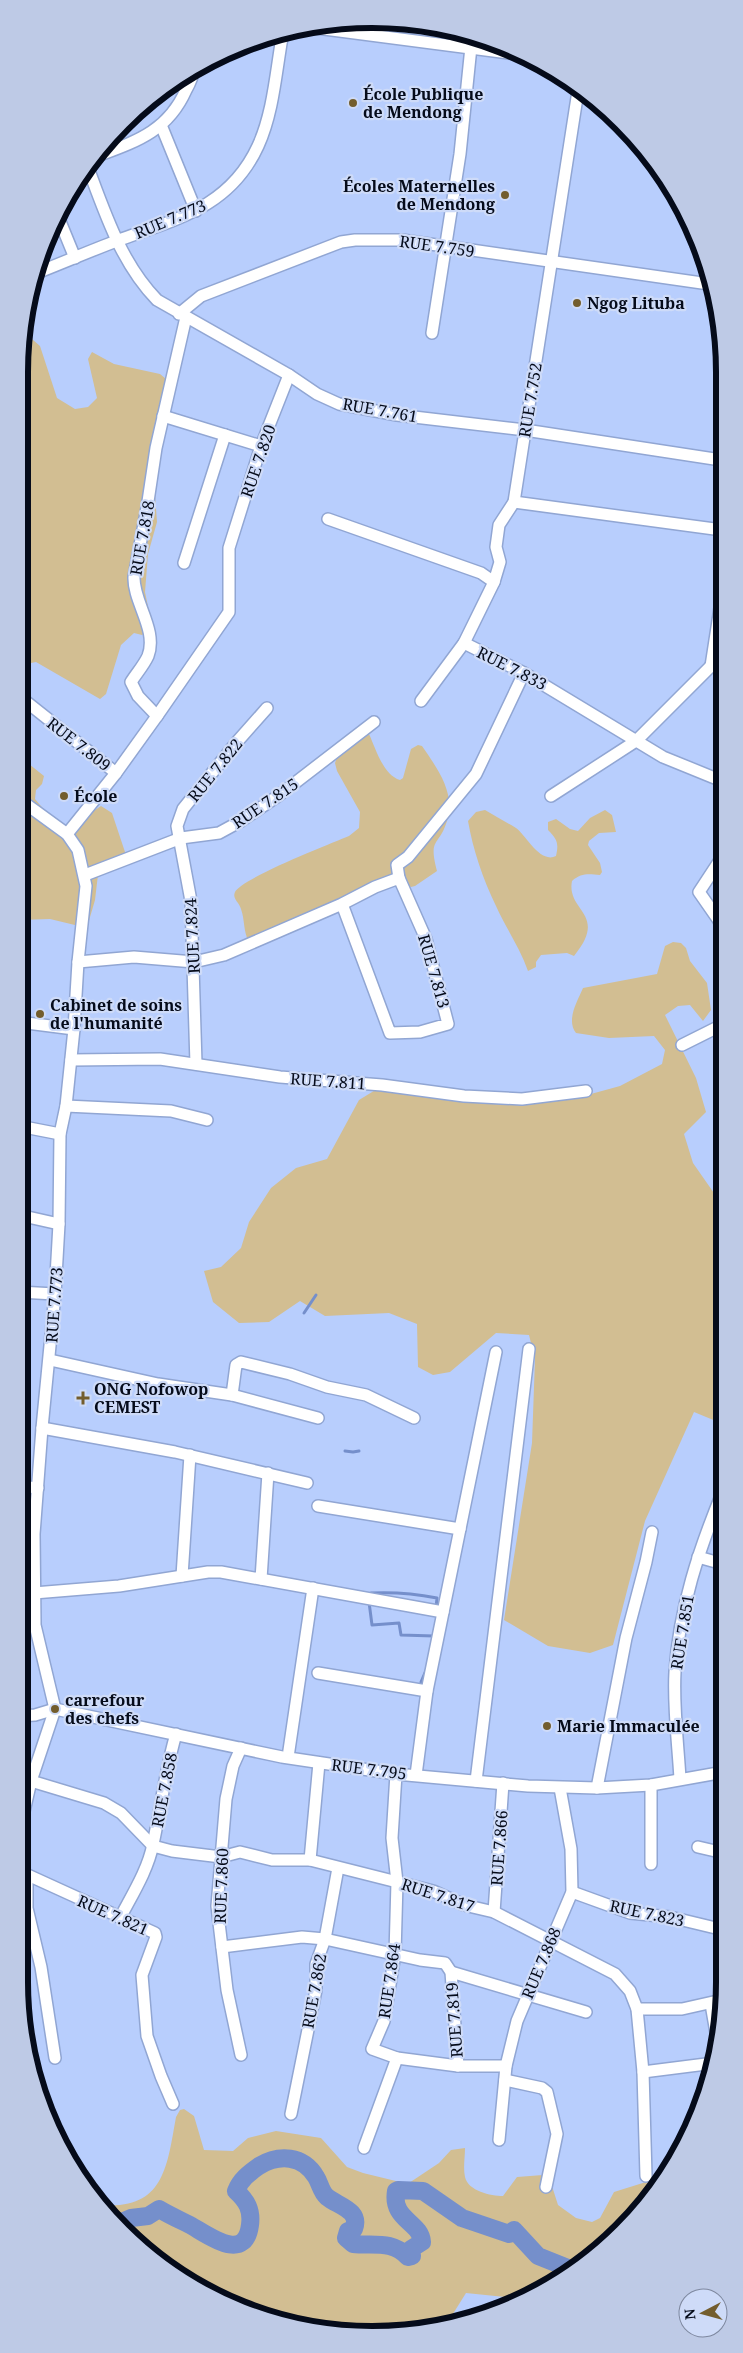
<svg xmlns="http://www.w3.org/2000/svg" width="743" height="2353" font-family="'Noto Serif',serif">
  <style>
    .green { fill: #d2be92 }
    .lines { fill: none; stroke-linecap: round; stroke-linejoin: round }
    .stream { stroke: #758fcb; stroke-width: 3 }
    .river { stroke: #758fcb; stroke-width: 18 }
    .street-casing { stroke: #91a6d3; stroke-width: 14 }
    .street { stroke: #fff; stroke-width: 11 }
    .poi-dot { fill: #735d2d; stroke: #cedbf8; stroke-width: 2 }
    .labels { text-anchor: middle; stroke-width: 4.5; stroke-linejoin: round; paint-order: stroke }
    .poi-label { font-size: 16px; font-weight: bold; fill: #050b1a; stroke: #cedbf8; text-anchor: start }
    .street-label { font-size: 16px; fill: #050b1a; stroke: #cedbf8 }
    .rim { fill: none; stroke: #050b1a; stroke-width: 6 }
  </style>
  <rect width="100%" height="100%" fill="#b8cefd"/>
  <!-- green -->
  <g class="green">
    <path d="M25,333L40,346L57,398L75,409L88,407L97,398L88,359L92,352L114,364L160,374L166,379L160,416L163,432L155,495L157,522L148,554L145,592L150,616L146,632L142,635L134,633L121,645L106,694L100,699L36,662L31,663L25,674L19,675V372L23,334Z"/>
    <path d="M369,734C376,749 383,775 400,780L403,778L411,749L418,745L422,746C437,768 456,793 447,821C439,847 428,837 437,871L415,886L411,887L404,883L377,886L249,942C243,931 245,920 241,909C239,902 232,899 235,892C242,878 330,844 349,836L359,828L360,812L337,771L335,763L338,755Z"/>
    <path d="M19,756L44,776L42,784L36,790L35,799L46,812L68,828L101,806L112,813L126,855L99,866L95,900L88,924L79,926L50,919L19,920Z"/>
    <path d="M485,810C495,816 506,822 516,828C526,835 540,864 556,856C559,843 557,839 548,830V822L556,819L570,829L578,831L590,818L605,810L612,815L616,832L599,833L589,841L588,845L600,863L602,872L600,875C588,874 581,873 572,881C566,912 609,913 574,956L567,953L541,955L536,962V967L528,971C520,948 506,928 496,906C483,879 473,850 468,821L476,812Z"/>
    <path d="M673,942L681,943L686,948L690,961L707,983L711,1010L703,1021L690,1005L678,1006L665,1015L696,1078L706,1112L684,1134L693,1163L723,1206V1424L694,1412L645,1521L613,1645L590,1653L548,1646L504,1620L532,1443L535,1359L529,1335L496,1333L450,1372L433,1375L418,1367L417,1324L389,1313L325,1316L300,1301L269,1322L239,1323L213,1302L204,1271L221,1267L241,1248L249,1222L271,1188L296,1168L327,1159L359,1100L382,1086L546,1101L580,1097L620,1086L662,1064L665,1050L654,1036L609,1038L576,1033C566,1020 577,1002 583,988L657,974L665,946Z"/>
    <path d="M184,2109L194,2116L204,2150L233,2151L248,2138L276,2131L321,2138L347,2167L363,2173L404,2183H409L439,2163L451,2150L465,2148C465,2157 463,2168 465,2177C468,2191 491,2196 503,2196L517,2177L543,2175L550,2180L558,2205L576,2218L592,2222L600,2218L614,2192L646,2182L672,2163L665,2178L621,2231L568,2275L515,2298L466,2293L446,2325L394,2334L326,2331L215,2298L157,2262L106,2214L101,2205C164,2210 167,2167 176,2117L180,2110Z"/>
  </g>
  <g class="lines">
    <!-- stream -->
    <g class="stream">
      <path d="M304,1313L316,1295"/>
      <path d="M345,1451L353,1452L359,1451"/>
      <path d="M369,1595L371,1593C392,1592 417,1594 437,1598L436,1608"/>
      <path d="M369,1602L372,1625L399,1623L401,1635L434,1636"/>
      <path d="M421,1682L427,1668"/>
      <path d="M19,1846L24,1834"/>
    </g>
    <!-- river -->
    <path class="river" d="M117,2224L131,2218L148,2216L159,2209C169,2215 180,2220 190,2225C208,2235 245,2264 250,2225C252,2210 247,2201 236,2191C240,2180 249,2173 259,2166C279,2154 303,2155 316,2177C320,2183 321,2192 327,2197C338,2206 361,2210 354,2229L348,2231L346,2238L353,2244C374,2246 392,2240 408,2257L412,2256L411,2249L422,2242C421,2222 391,2220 396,2191L398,2190L423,2191L462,2218L509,2234L514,2230L538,2256L573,2270"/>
    <!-- street casing -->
    <g class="street-casing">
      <g id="street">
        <path d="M301,26L516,54"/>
        <path d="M370,34L372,19"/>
        <path d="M161,125L196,211"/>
        <path d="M92,158C134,142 167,133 186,90C190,83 193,76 194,68"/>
        <path d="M87,165C105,213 121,263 157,300L289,375L317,394L339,404L397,415L525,430L721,460"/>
        <path d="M57,214L75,258"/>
        <path d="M34,274C62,263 90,251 119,240C177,219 230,207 258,146C274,111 276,69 283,32"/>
        <path d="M179,314L201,296L341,242L355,240H402L709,284"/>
        <path d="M432,333L460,154L471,47"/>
        <path d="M163,416L261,446"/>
        <path d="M514,502L722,530"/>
        <path d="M328,519L481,573L494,582L464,643L524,673L663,757L722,781"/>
        <path d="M184,563L225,435"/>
        <path d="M494,582L500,562L496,547L499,525L514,502L578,91"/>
        <path d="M711,666L722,595"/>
        <path d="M19,696L116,773"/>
        <path d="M421,701L464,643"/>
        <path d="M157,716L229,612V548L261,446L289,375"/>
        <path d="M551,796L636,741L711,666"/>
        <path d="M19,799L67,834L78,850L86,886L78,962L74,1029L66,1106L60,1134L59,1224L55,1294L42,1428L34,1534L35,1625L55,1709L31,1781L19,1833"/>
        <path d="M67,834L116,773L157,716L138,696L131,682C136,674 144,665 148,656C158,630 133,602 134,577L147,508L156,448L186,317"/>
        <path d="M722,857L699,892L722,925"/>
        <path d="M85,875L181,838L219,833L241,821L278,796L374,722"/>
        <path d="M399,878L397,865L408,857L476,774L524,673"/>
        <path d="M78,962L134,957L194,962L224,955L342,904L390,1033L420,1032L448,1024L426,939L399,878L375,887L342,904"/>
        <path d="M19,1022L74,1029"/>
        <path d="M682,1045L722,1025"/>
        <path d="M71,1060L160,1059L280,1077L382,1085L464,1096L522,1099L586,1091"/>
        <path d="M196,1064L191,901L177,826L183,809L236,743L267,708"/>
        <path d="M66,1106L171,1111L207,1120"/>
        <path d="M19,1126L60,1134"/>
        <path d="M19,1215L59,1224"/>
        <path d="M19,1292L55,1294"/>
        <path d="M50,1360L158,1384L232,1395L318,1418"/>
        <path d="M232,1395L236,1365L241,1362L290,1374L327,1387L366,1395L414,1418"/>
        <path d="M42,1428L175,1452L307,1483"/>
        <path d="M19,1486L38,1488"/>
        <path d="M318,1506L460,1529"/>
        <path d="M698,1557L723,1564"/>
        <path d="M182,1576L190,1455"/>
        <path d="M261,1579L268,1473"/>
        <path d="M34,1593L119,1586L208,1572H221L443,1612"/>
        <path d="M318,1673L427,1691"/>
        <path d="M19,1716L35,1715L55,1709L282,1757L396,1774L528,1786L597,1788L651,1785L724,1772"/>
        <path d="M288,1757L313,1588"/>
        <path d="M396,1774L392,1838L397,1882L395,1954L384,2021L372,2049L397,2058L458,2066H506"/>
        <path d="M416,1775L427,1691L496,1352"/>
        <path d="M680,1779C678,1743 673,1707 675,1672C679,1609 699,1549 723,1491"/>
        <path d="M31,1781L104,1803L121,1813L153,1846L172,1851L221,1857L240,1852L272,1860H310L433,1891L464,1905L494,1912L615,1974L630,1991L637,2009L643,2072L646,2176"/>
        <path d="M476,1781L529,1349"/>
        <path d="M651,1785V1864"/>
        <path d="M597,1788L626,1638L646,1562L652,1532"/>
        <path d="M698,1847L724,1853"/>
        <path d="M310,1860L319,1763"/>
        <path d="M19,1871L155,1933L156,1937L142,1975L147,2036L161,2076L173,2104"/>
        <path d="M27,1876V1908L41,1967L55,2058"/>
        <path d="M572,1892L630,1913L670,1917L724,1930"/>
        <path d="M494,1912L503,1783"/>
        <path d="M120,1918C132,1895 148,1870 153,1844C161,1807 165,1771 176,1734"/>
        <path d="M222,1947L302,1937L325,1939L420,1960L445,1963L451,1972L458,2066"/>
        <path d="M451,1972L586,2012"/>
        <path d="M711,2004L718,2044"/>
        <path d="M637,2009H682L722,2000"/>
        <path d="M241,2055L227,1990L217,1906L226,1799L233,1766L241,1748"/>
        <path d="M643,2072L714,2063"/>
        <path d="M505,2080L542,2088L547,2092L557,2134L546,2187"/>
        <path d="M291,2114L316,1990V1964L325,1939L338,1868"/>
        <path d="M499,2140L506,2066L517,2021L572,1892L571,1849L560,1788"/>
        <path d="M364,2148L397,2058"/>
      </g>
    </g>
    <!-- street -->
    <use href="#street" class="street"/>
  </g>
  <!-- markers -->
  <g class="poi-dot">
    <circle cx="353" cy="103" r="5"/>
    <circle cx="505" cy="195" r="5"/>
    <circle cx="577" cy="303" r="5"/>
    <circle cx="64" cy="796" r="5"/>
    <circle cx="40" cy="1014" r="5"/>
    <path d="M80.5 1390.5h5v5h5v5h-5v5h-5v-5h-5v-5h5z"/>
    <circle cx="55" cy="1709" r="5"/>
    <circle cx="547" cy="1726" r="5"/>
  </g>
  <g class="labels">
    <!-- poi labels -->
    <g class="poi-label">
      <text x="363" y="100">École Publique<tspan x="363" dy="18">de Mendong</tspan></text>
      <text x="495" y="192" text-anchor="end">Écoles Maternelles<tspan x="495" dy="18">de Mendong</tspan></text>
      <text x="587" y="309">Ngog Lituba</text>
      <text x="74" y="802">École</text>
      <text x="50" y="1011">Cabinet de soins<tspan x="50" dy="18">de l'humanité</tspan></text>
      <text x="94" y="1395">ONG Nofowop<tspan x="94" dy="18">CEMEST</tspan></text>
      <text x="65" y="1706">carrefour<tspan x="65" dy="18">des chefs</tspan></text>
      <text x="557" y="1732">Marie Immaculée</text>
    </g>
    <!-- street labels -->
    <g class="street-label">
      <text transform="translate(170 219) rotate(-23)" y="6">RUE 7.773</text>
      <text transform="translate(437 246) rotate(8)" y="6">RUE 7.759</text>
      <text transform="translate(530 400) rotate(-81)" y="6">RUE 7.752</text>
      <text transform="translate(380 410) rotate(10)" y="6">RUE 7.761</text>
      <text transform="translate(258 461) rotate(-71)" y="6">RUE 7.820</text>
      <text transform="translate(142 538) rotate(-80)" y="6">RUE 7.818</text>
      <text transform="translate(512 668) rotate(27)" y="6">RUE 7.833</text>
      <text transform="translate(79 744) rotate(38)" y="6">RUE 7.809</text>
      <text transform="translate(215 770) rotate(-51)" y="6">RUE 7.822</text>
      <text transform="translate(265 803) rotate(-34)" y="6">RUE 7.815</text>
      <text transform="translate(192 936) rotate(-93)" y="6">RUE 7.824</text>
      <text transform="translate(434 971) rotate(74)" y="6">RUE 7.813</text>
      <text transform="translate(328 1081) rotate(4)" y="6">RUE 7.811</text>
      <text transform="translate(54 1305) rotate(-86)" y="6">RUE 7.773</text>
      <text transform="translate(682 1632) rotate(-81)" y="6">RUE 7.851</text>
      <text transform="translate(369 1769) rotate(7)" y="6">RUE 7.795</text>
      <text transform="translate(164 1790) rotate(-79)" y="6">RUE 7.858</text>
      <text transform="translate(499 1848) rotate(-86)" y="6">RUE 7.866</text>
      <text transform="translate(221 1886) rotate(-88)" y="6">RUE 7.860</text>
      <text transform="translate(438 1895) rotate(18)" y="6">RUE 7.817</text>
      <text transform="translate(647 1913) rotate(12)" y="6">RUE 7.823</text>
      <text transform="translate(113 1915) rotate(24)" y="6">RUE 7.821</text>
      <text transform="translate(541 1963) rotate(-67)" y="6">RUE 7.868</text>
      <text transform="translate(389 1981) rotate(-82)" y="6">RUE 7.864</text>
      <text transform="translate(314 1991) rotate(-80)" y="6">RUE 7.862</text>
      <text transform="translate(454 2020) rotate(-94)" y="6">RUE 7.819</text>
    </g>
  </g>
  <!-- crop -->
  <path d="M0 0H743V2353H0ZM372 28H372A344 344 0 0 1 716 372V1982A344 344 0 0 1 372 2326H372A344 344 0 0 1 28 1982V372A344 344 0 0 1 372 28Z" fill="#becae6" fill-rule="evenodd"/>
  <path class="rim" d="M372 28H372A344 344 0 0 1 716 372V1982A344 344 0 0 1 372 2326H372A344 344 0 0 1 28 1982V372A344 344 0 0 1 372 28Z"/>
  <!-- north arrow -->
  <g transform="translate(703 2313) rotate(264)"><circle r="24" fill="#cedbf8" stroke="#7e889f"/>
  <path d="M0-4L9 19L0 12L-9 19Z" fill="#735d2d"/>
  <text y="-8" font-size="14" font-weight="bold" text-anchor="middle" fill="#050b1a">N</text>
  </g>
</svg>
